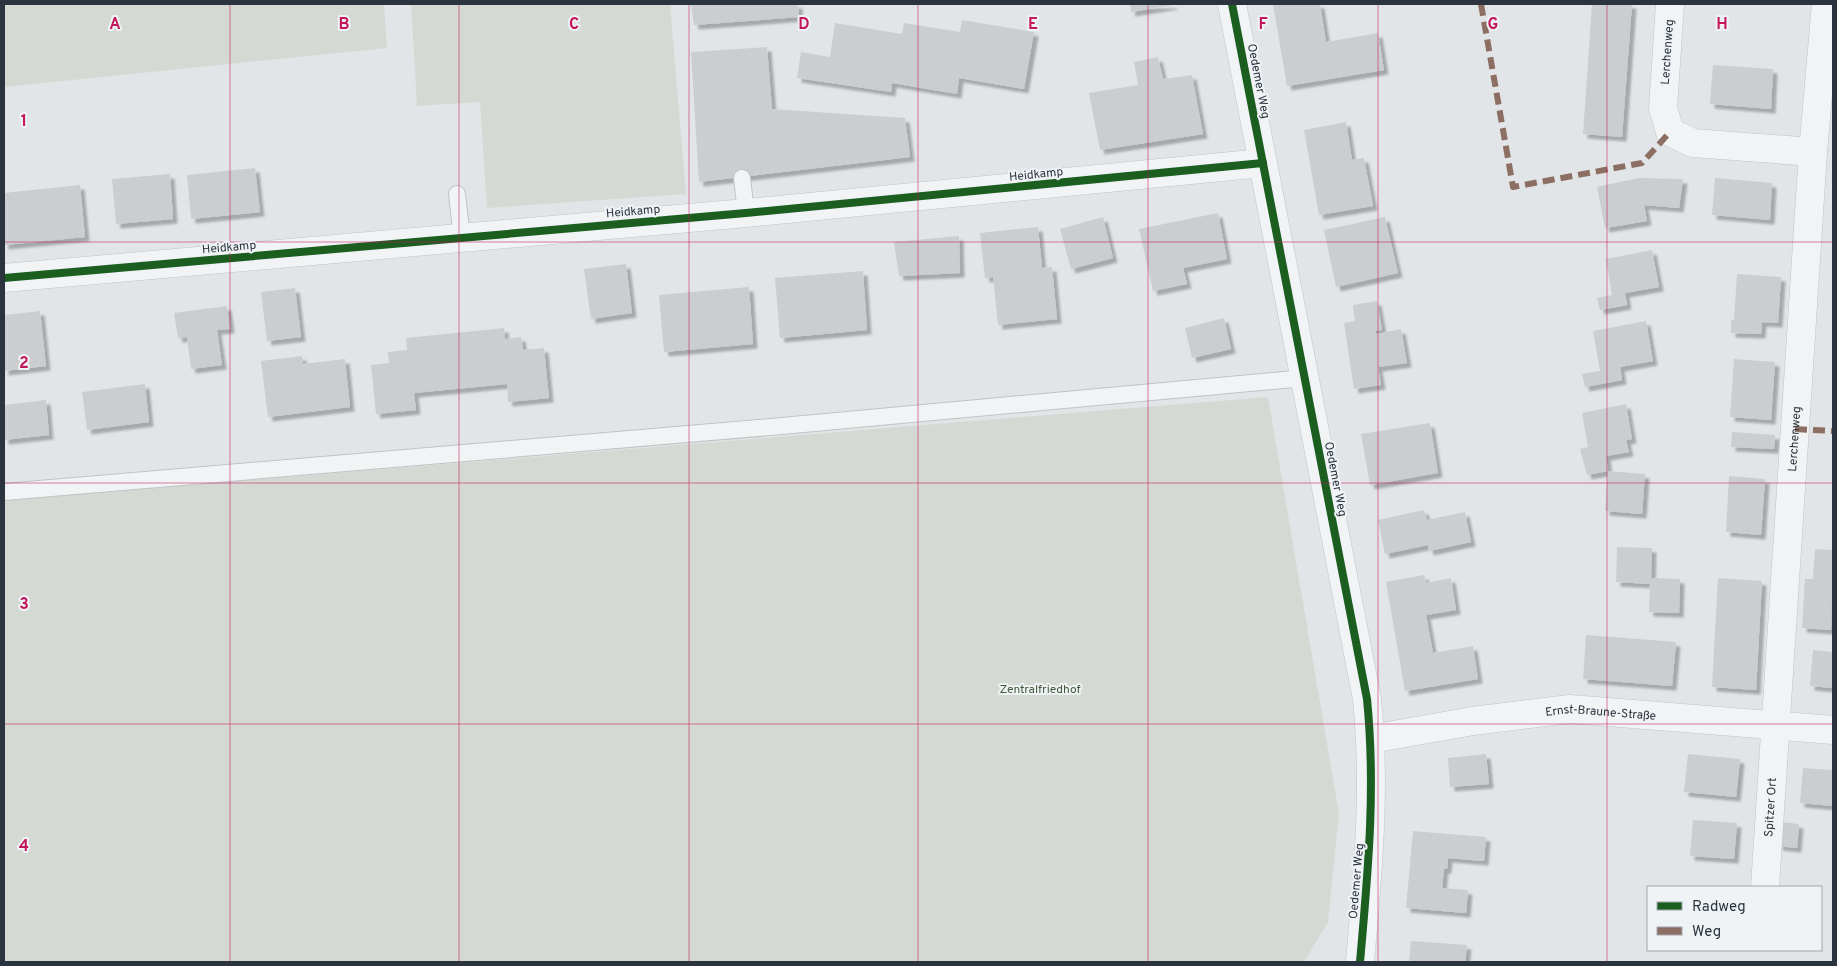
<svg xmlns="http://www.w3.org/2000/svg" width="1837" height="966" font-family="Overpass,sans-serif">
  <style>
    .green { fill: #d4dad3 }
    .building { fill: #cbcdcf; filter: url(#shadow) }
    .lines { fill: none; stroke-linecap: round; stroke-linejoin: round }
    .service-casing { stroke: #c1c3c5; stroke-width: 18 }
    .minor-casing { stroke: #c1c3c5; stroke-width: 29 }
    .tertiary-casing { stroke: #c1c3c5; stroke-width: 29 }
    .service { stroke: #f1f3f4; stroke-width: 16 }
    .minor { stroke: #f1f3f4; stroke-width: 28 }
    .tertiary { stroke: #f1f3f4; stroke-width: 28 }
    .quiet { stroke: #8d6e63; stroke-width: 6; stroke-dasharray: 12 6; stroke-linecap: butt }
    .cycleway-casing { stroke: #f0f3f6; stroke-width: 11 }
    .cycleway { stroke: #1b5e20; stroke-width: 8 }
    .grid { fill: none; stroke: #c2185b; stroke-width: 1; stroke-opacity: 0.55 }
    .labels { text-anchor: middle; stroke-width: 4; stroke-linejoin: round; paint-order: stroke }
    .street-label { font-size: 12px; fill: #2b343e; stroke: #f0f3f6 }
    .park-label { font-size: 12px; fill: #435939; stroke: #f0f3f6 }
    .grid-label { font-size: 16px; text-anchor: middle; font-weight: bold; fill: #c2185b; stroke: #f0f3f6; stroke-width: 4; stroke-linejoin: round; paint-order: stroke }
  </style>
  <defs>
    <filter id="shadow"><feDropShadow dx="4.5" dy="4.5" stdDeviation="1" flood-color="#0004"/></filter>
  </defs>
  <rect width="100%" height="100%" fill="#e2e5e7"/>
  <!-- green -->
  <g class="green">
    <path d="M4,4H384L387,48L4,87Z"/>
    <path d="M411,4H670L686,194L487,208L480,102L417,106Z"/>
    <path d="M1268,397L1339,814L1328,922L1304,962H4V500Z"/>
  </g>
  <!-- building -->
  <g class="building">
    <path d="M691,4H798L799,17L694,25Z"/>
    <path d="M1130,4H1173V5L1131,12Z"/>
    <path d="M1273,4H1320L1326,42L1378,33L1384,70L1287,86Z"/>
    <path d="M1592,4H1632L1622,137L1583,134Z"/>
    <path d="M962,20L1034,32L1024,89L959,78L957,94L892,83L891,92L797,78L801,52L830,57L835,23L902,34L904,23L960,32Z"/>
    <path d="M767,47L772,109L905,118L910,157L699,182L691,52Z"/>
    <path d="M1158,57L1163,79L1192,75L1203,134L1100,150L1089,93L1138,85L1134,62Z"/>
    <path d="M1713,65L1773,69L1771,109L1710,104Z"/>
    <path d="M1346,122L1352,160L1364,158L1373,206L1319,215L1304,130Z"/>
    <path d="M255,168L260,212L191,219L187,175Z"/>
    <path d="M170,174L173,219L116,224L112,179Z"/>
    <path d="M1639,178L1683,179L1679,208L1644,205L1647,221L1605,228L1597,187Z"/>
    <path d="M1715,178L1772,183L1770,220L1712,215Z"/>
    <path d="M80,185L85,237L4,245V193Z"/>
    <path d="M1218,213L1227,259L1183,268L1187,284L1153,291L1139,229Z"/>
    <path d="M1103,217L1113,258L1071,269L1060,229Z"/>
    <path d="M1385,217L1398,273L1336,287L1324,230Z"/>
    <path d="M1038,227L1042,268L1052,267L1057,319L998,325L993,277L985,278L980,233Z"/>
    <path d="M959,236L960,273L899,276L894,242Z"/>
    <path d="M1652,250L1659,287L1625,293L1627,305L1600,310L1597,298L1612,295L1606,259Z"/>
    <path d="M626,264L632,313L591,319L584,269Z"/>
    <path d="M863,271L867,330L780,338L775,278Z"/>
    <path d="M1737,274L1781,277L1778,323L1762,322L1761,334L1731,333V320H1734Z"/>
    <path d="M749,287L753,344L664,352L659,295Z"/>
    <path d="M295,288L301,337L267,341L261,292Z"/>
    <path d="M1377,301L1382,330L1375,331L1376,334L1401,329L1407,363L1378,367L1381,385L1354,389L1344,323L1355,321L1353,305Z"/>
    <path d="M227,306L230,329L217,330L222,365L191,369L187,337L178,338L174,313Z"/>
    <path d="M40,311L46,366L4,371V315Z"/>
    <path d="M1224,318L1231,349L1192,358L1185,328Z"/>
    <path d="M1646,321L1653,361L1620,367L1622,380L1585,387L1582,374L1600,371L1593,331Z"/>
    <path d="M504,328L505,339L521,337L523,350L544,348L549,398L508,402L507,384L414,393L416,410L376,414L371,365L389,363L388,352L407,350L406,338Z"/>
    <path d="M302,356L303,364L345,359L350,407L268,417L261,361Z"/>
    <path d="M1734,359L1775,362L1771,420L1730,417Z"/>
    <path d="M145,384L149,422L87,430L82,392Z"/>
    <path d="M46,400L49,435L4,440V405Z"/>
    <path d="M1626,404L1632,439L1626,440L1629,452L1606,456L1608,471L1587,475L1580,449L1588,447L1582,413Z"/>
    <path d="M1430,423L1438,473L1370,485L1361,434Z"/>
    <path d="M1732,432L1775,435L1774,449L1731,447Z"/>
    <path d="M1608,471L1645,474L1642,514L1605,511Z"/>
    <path d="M1729,476L1765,479L1761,535L1726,532Z"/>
    <path d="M1424,510L1427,520L1465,512L1471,542L1429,551L1428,545L1385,554L1378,520Z"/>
    <path d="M1617,547L1652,548L1651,578L1680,579L1679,613L1649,612L1650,584L1616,582Z"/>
    <path d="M1815,549L1833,550L1831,630L1802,628L1805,579H1813Z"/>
    <path d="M1424,575L1426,583L1451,578L1456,610L1426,615L1433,653L1473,646L1478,679L1405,691L1386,582Z"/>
    <path d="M1718,578L1762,581L1756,690L1712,687Z"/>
    <path d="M1586,635L1676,642L1672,686L1583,679Z"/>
    <path d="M1813,650L1833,652V688L1810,686Z"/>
    <path d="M1486,754L1489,784L1450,787L1448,758Z"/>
    <path d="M1688,754L1740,759L1736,797L1684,792Z"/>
    <path d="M1803,768L1833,770V806L1800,803Z"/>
    <path d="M1693,820L1737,823L1734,859L1690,856Z"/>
    <path d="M1780,822L1799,824L1797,848L1778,846Z"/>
    <path d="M1413,831L1486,837L1484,861L1448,858L1447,869H1444L1442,888L1468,890L1466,913L1406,908Z"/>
    <path d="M1411,941L1467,945L1465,962H1409Z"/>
  </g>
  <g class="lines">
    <!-- service casing -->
    <g class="service-casing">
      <g id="service">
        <path d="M742,178L746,213"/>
        <path d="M457,194L462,238"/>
        <path d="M4,492L771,427L1305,378"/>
      </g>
    </g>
    <!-- minor casing -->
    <g class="minor-casing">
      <g id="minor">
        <path d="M1670,4L1663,108L1670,132L1693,143L1813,152"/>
        <path d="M4,278L746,213L1263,163"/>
        <path id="s1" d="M1371,739L1473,721L1570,709L1833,730"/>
        <path id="s2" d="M1765,887L1813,152L1826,4"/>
      </g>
    </g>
    <!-- tertiary casing -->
    <g class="tertiary-casing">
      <path id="tertiary" d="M1232,4L1367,699C1376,789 1368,872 1360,962"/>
    </g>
    <!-- service -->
    <use href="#service" class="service"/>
    <!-- minor -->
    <use href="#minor" class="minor"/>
    <!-- tertiary -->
    <use href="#tertiary" class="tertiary"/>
    <!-- quiet -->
    <g class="quiet">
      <path d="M1481,4L1513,187L1642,163L1670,132"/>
      <path d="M1795,429L1833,431"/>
    </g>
    <!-- cycleway casing -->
    <g class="cycleway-casing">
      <g id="cycleway">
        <path d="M1232,4L1367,699C1376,789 1368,872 1360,962"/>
        <path d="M4,278L746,213L1263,163"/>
      </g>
    </g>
    <!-- cycleway -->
    <use href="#cycleway" class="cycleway"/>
  </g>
  <!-- grid -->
  <path class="grid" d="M230,4V962M459,4V962M689,4V962M918,4V962M1148,4V962M1378,4V962M1607,4V962M4,242H1833M4,483H1833M4,724H1833"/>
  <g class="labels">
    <!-- street labels -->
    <g class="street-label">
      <text transform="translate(1667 52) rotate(-86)" y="4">Lerchenweg</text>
      <text transform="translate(1259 81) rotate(79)" y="4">Oedemer Weg</text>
      <text transform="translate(1036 174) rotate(-6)" y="4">Heidkamp</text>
      <text transform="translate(633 211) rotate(-5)" y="4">Heidkamp</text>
      <text transform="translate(229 247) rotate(-5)" y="4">Heidkamp</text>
      <text dy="4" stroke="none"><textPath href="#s2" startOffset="449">Lerchenweg</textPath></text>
      <text transform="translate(1336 479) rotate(79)" y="4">Oedemer Weg</text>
      <text dy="4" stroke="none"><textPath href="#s1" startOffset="232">Ernst-Braune-Straße</textPath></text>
      <text dy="4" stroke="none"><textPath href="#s2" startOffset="80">Spitzer Ort</textPath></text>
      <text transform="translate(1356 881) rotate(-85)" y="4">Oedemer Weg</text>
    </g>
    <!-- park labels -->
    <g class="park-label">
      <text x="1040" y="693">Zentralfriedhof</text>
    </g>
  </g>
  <g class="grid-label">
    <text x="115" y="29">A</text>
    <text x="344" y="29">B</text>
    <text x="574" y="29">C</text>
    <text x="804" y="29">D</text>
    <text x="1033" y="29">E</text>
    <text x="1263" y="29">F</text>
    <text x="1493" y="29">G</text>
    <text x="1722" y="29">H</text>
    <text x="24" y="126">1</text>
    <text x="24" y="368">2</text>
    <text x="24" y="609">3</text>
    <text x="24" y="851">4</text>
  </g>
  <!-- border -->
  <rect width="1837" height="966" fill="none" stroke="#2b343e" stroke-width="10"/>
  <!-- legend -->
  <rect x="1647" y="886" width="175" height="65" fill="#f0f3f6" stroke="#a1a7ac"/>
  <rect x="1657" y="902" width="25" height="8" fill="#1b5e20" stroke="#a1a7ac"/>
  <text x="1692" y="911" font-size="15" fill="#2b343e">Radweg</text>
  <rect x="1657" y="927" width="25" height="8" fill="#8d6e63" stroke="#a1a7ac"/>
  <text x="1692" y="936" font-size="15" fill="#2b343e">Weg</text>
</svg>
